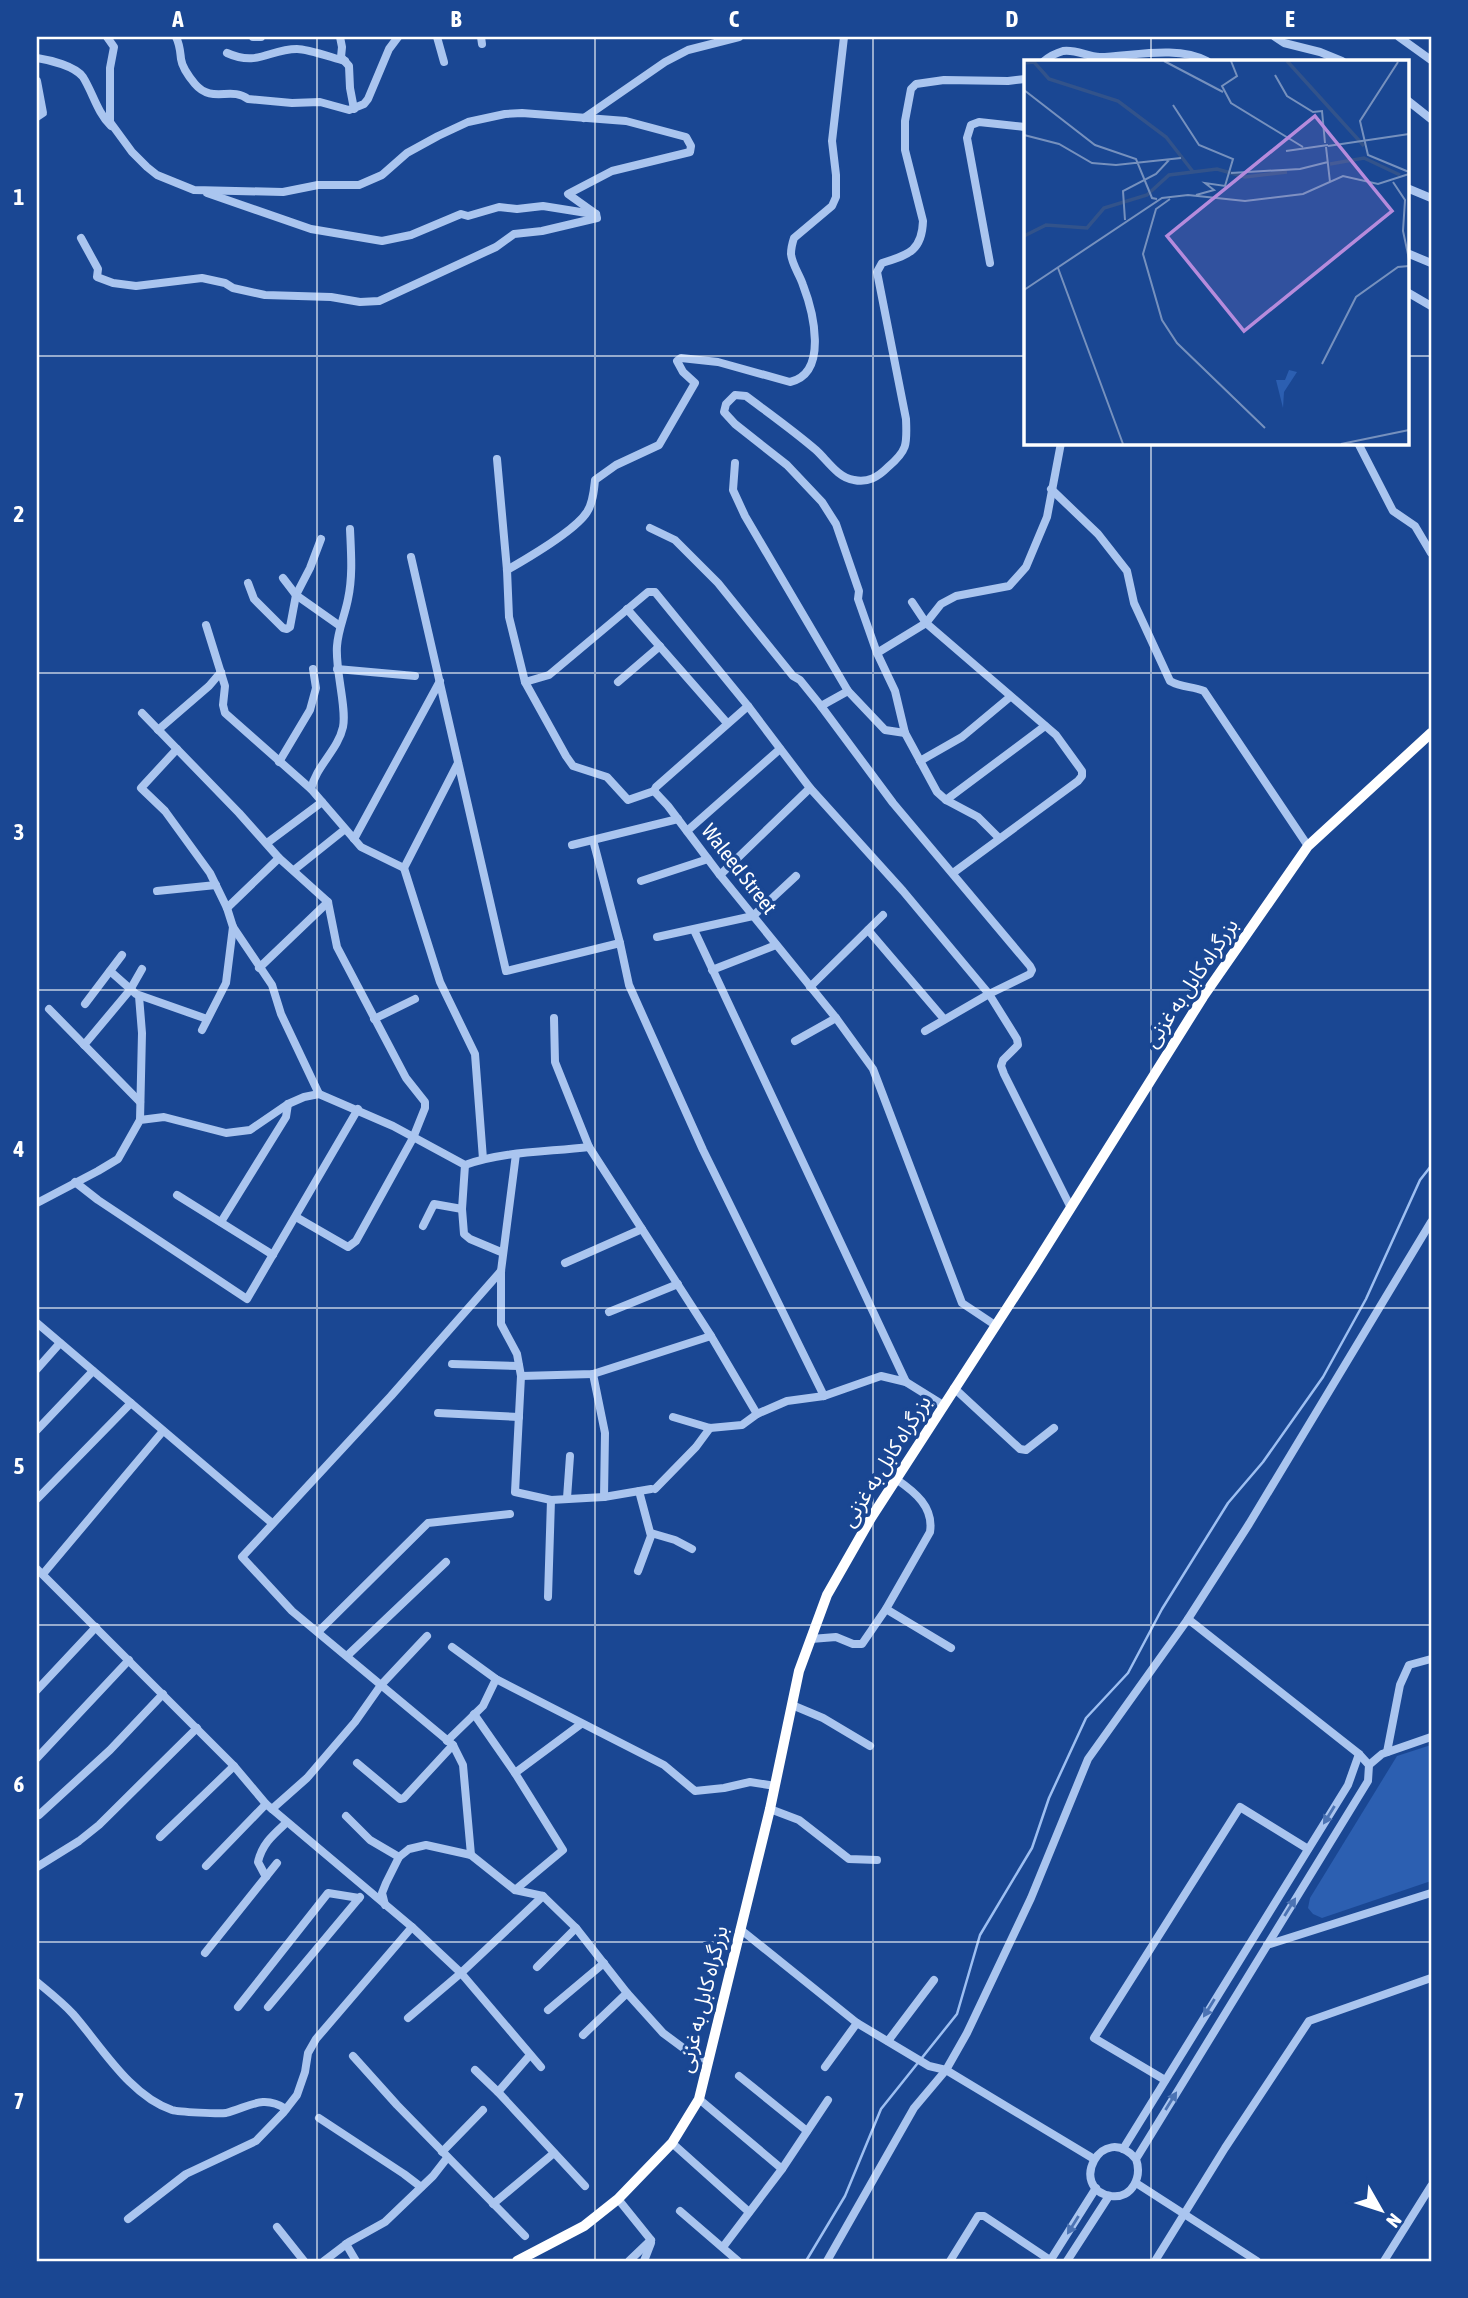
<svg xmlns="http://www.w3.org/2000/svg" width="1468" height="2298" font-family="'Asap Condensed','Noto Sans Arabic',sans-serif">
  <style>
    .green { fill: #2c5fb1 }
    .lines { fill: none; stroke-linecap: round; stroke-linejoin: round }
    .stream { stroke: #9dbff2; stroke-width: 2.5 }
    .minor { stroke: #aac5ef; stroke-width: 8 }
    .highway { stroke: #fff; stroke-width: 10 }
    .oneway { fill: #4c73b3 }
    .grid { fill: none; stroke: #fff; stroke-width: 2; stroke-opacity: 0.55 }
    .labels { text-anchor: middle; stroke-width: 7; stroke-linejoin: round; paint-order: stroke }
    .street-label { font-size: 21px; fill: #fff; stroke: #1a4793 }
    .inset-river { fill: none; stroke: #32538b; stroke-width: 3.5 }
    .inset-road { fill: none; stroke: #7691be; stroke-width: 2 }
    .view { fill: #b68bdc; fill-opacity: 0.15; stroke: #b68bdc; stroke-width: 3.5 }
    .inset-edge { fill: none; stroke: #fff; stroke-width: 3.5 }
    .neatline { fill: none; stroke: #fff; stroke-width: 2.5 }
    .grid-label { font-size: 23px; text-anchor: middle; font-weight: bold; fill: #fff }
  </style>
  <rect width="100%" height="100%" fill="#1a4793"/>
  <!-- green -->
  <path class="green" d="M1431,1745V1881L1322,1918L1313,1914L1308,1908L1310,1898L1397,1756Z"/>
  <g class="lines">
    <!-- stream -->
    <path class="stream" d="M806,2261L845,2196L881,2109L957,2014L980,1935L1032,1848L1049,1798L1086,1718L1128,1673L1162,1609L1228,1503L1263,1462L1323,1377L1366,1299L1420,1180L1431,1166"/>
    <!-- minor -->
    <g class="minor">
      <path d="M107,37L114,47L110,68V122L132,152L147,167L157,175L194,190L283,192L318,185H359L382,175L407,153L438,136L468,122L505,114L522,113L626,121L686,137L691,146L690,152L612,171L568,194L596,214"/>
      <path d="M176,37C180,45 180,50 181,59C182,67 190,78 195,84C212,104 231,86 248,99L292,103L320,102L349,110L364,104L368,99L389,49L398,37"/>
      <path d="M253,37H261"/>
      <path d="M340,37L342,47L341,57L349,66L350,88L354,109"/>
      <path d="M437,37L444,62"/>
      <path d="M481,37L482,44"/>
      <path d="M1275,37L1284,43L1320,52L1342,61"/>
      <path d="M1399,37L1431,60"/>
      <path d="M227,53C258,67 269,49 297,49C308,49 333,58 345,61"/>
      <path d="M37,58C50,60 75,66 83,77C93,93 97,112 111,126"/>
      <path d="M1044,61C1050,56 1056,53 1063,51C1076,49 1088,57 1100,57C1133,56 1177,45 1207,61"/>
      <path d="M37,81L43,113L37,117"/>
      <path d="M1407,100L1431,119"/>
      <path d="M584,118L665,62L688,50L739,37"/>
      <path d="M1407,188L1431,198"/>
      <path d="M207,193L311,229L382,241L411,235L461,214L468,216L499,207L517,209L543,206L593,214"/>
      <path d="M81,238L98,269L97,277L113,283L136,286L202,278L225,283L233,288L265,295L331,297L360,302L379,301L496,247L514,234L542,231L597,218L596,214"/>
      <path d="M1407,253L1431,263"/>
      <path d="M990,263L967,138L971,125L979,122L1025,127"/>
      <path d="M1407,292L1431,306"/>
      <path d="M1358,443L1393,511L1415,526L1431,553"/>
      <path d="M497,459L507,570L509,617L525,682L566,756L573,766L607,777L628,800L654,791L668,806L720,875L836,1018L873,1069L962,1303L995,1325"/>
      <path d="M735,463L733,490L745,516L848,691L885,730L905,733"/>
      <path d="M1051,489L1098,534L1127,571L1134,603L1170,681C1182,688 1193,686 1204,691L1308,846"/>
      <path d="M650,528L675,540L718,583L793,676L800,680L821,706L893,803L1030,966L1032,970L1030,974L989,994L925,1031"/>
      <path d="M350,529C351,552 353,576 348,599C345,615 338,630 337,646C335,670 347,708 343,727C338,750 316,766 311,789L361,847L404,868L440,982L475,1054L483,1159"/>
      <path d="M411,557L506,971L620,943"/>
      <path d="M507,570C528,558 575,531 587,512C593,503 594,490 595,480L616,465L659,445L695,383L683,372L677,361L681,358L718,362L790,382C829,373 813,311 803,285C800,275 792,265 791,254C791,249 792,244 794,238L832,206L836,197V175L832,141L844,37"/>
      <path d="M283,578L296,595L340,626"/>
      <path d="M248,583L254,599L283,628L287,629L290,627L296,595L310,568L321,539"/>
      <path d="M912,602L926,623L1056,735L1082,771V776L1078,781L953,873"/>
      <path d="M627,609L727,723"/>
      <path d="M206,625L225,686L223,705L225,713L311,789"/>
      <path d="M877,653L926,623L941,604L956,596L1009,586L1026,567L1047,517L1061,443"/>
      <path d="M337,669L415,676"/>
      <path d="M525,682L549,675L648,592H655L748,706L810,788L903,891L989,994L1017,1039L1018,1045L1003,1060L1001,1066L1004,1074L1070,1206"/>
      <path d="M618,682L660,646"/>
      <path d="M821,706L848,691"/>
      <path d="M142,713L239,813L279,858L328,902L337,947L406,1078L425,1102V1108L413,1138L356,1241L348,1247L296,1217"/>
      <path d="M158,730L209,686L221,672"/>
      <path d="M177,749L141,788L165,811L210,873L227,908L233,927L272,985L281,1014L319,1094"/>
      <path d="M920,761L962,737L1010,697"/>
      <path d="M279,762L310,710L316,688L313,669"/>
      <path d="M654,791L656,787L748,706"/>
      <path d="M946,800L1045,726"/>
      <path d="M687,831L780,749"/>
      <path d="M999,838L978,817L946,800L937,792L905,733L895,691L877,653L858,599L859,591L836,524L822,502L787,465L735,424L724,412L726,404L735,395L746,396C770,414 794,431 816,450C827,460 838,478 854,480C868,483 878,477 888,467C908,450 907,444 906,419L877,272L882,263C907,255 922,252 923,221L905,150V121L911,89L916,84L944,80L1008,81L1025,79"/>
      <path d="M354,839L440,681"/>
      <path d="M593,840L620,943L629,985L703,1150L824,1396"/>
      <path d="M267,843L322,802"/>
      <path d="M572,845L678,819"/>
      <path d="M404,868L458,763"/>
      <path d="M294,870L344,830"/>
      <path d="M720,875L810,788"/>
      <path d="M641,881L708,859"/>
      <path d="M157,891L216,885"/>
      <path d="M227,908L279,858"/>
      <path d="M694,930L906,1382"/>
      <path d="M868,930L944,1019"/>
      <path d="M657,937L753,916L796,876"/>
      <path d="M259,968L328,902"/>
      <path d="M712,970L776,945"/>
      <path d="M110,971L136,994L207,1019"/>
      <path d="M810,987L883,915"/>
      <path d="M139,996L142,1033L140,1120"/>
      <path d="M85,1004L122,955"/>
      <path d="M49,1009L140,1102"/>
      <path d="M554,1018L555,1062L589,1147L711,1336L757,1414"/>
      <path d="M374,1019L415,999"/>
      <path d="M202,1030L226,983L233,927"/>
      <path d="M795,1041L836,1018"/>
      <path d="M84,1045L130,990L142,969"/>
      <path d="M516,1154L501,1271V1324L517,1354L521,1376L515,1492L551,1500L604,1497L651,1489"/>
      <path d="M465,1165L462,1209L464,1234L470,1239L501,1252"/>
      <path d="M75,1182L98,1200L247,1299L358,1109"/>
      <path d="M177,1195L273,1255"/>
      <path d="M37,1203L98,1171L118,1159L140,1120L164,1117L226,1133L250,1130L288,1104L304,1097L319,1094L393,1126L465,1165C504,1151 548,1152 589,1147"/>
      <path d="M221,1222L286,1117L288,1104"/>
      <path d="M423,1226L434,1204L462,1209"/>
      <path d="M565,1263L642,1229"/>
      <path d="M609,1312L678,1284"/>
      <path d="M37,1323L272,1523"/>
      <path d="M452,1364L519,1366"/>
      <path d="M37,1369L60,1343"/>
      <path d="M593,1374L605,1433L604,1497"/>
      <path d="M521,1376L593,1374L711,1336"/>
      <path d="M954,1388L1020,1449L1026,1450L1054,1428"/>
      <path d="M438,1413L519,1417"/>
      <path d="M673,1417L710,1428L742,1425L757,1414L787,1401L824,1396L881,1376L906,1382L943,1405"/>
      <path d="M37,1430L93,1371"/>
      <path d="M655,1489L696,1447L710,1428"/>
      <path d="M567,1498L570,1456"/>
      <path d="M37,1499L131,1403"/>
      <path d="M651,1533L675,1540L692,1549"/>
      <path d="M37,1569L234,1766L266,1804L412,1927L461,1973L541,2067"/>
      <path d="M638,1571L651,1536L639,1491"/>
      <path d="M43,1574L163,1431"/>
      <path d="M548,1597L551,1500"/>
      <path d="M886,1609L951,1648"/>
      <path d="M318,1632L428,1523L510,1514"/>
      <path d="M811,1639L836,1637L853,1644H862L886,1609L930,1532C934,1507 915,1492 896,1479"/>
      <path d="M452,1647L496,1679L664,1765L695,1791L724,1788L750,1782L775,1786"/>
      <path d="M348,1655L446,1562"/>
      <path d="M37,1690L96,1627"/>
      <path d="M792,1705L823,1718L870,1746"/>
      <path d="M474,1714L515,1773L563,1850L515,1890"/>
      <path d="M447,1741L483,1706L496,1679"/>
      <path d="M1387,1752L1400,1685L1409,1665L1431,1659"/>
      <path d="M37,1758L129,1660"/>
      <path d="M357,1763L400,1799L404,1798L453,1745"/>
      <path d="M1369,1765L1382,1754L1431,1737"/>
      <path d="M515,1773L581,1724"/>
      <path d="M272,1809L307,1778L355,1722L381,1685L427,1636"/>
      <path d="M770,1809L799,1820L849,1859L877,1860"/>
      <path d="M39,1815L110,1750L163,1694"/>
      <path d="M346,1816L370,1840L399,1857"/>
      <path d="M160,1837L234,1766"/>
      <path d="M471,1855L463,1765L453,1745L292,1611L242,1557L391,1396L501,1271"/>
      <path d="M206,1866L266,1804"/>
      <path d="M37,1867L79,1841L99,1825L197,1728"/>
      <path d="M266,1877L258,1862C262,1844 273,1835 286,1823"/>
      <path d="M385,1905L382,1893L386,1883L399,1857L409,1849L426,1845L471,1855L515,1890L543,1896L576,1928L627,1993L663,2033L694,2056L708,2060"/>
      <path d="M740,1929L857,2023L929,2066L946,2070L1094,2159"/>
      <path d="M1267,1945L1431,1893"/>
      <path d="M205,1953L277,1863"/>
      <path d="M537,1967L576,1928"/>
      <path d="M37,1982C49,1992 62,2002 73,2014C101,2046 130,2096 172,2110C179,2112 219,2114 226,2113C249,2107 263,2094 286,2109"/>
      <path d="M238,2007L328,1893L359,1898"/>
      <path d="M268,2007L360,1897"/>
      <path d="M548,2010L604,1963"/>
      <path d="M408,2018L461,1973L543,1896"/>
      <path d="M583,2035L627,1993"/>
      <path d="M888,2041L934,1980"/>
      <path d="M353,2056L397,2105L525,2236"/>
      <path d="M825,2067L857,2023"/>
      <path d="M475,2070L498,2092L585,2186"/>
      <path d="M739,2076L807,2131"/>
      <path d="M1165,2080L1094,2038L1240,1807L1308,1849"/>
      <path d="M498,2092L530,2055"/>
      <path d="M699,2099L782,2169"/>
      <path d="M319,2118L404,2174L421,2187"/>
      <path d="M672,2143L749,2212"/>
      <path d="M1123,2149L1348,1785L1359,1754"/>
      <path d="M442,2152L483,2110"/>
      <path d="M1136,2159C1102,2120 1067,2189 1111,2196C1133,2199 1142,2176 1136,2159L1368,1781L1369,1765L1359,1754L1188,1619"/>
      <path d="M1136,2183L1257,2261"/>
      <path d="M618,2199L651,2240"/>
      <path d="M493,2204L554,2153"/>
      <path d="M680,2211L738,2261"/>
      <path d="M128,2219L186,2174L256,2141L283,2113L297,2095L305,2072L308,2053L316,2039L412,1927"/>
      <path d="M277,2227L304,2261"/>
      <path d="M346,2244L356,2261"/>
      <path d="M723,2247L782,2169L828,2100"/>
      <path d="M324,2261L349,2242L385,2222L433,2176L447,2158"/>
      <path d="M629,2261L651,2240"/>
      <path d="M644,2261L651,2243"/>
      <path d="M827,2261L914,2108L946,2070L967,2033L1031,1898L1088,1759L1188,1619L1249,1524L1431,1222"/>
      <path d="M950,2261L978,2216H984L1050,2260"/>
      <path d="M1050,2261L1096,2188"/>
      <path d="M1067,2261L1109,2196"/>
      <path d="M1155,2261L1225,2148L1309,2021L1431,1978"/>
      <path d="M1384,2261L1431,2186"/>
    </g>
    <!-- highway -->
    <path class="highway" d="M517,2261L584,2226L618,2199L672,2143L699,2099L770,1809L799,1671L827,1595L871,1518L1033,1268L1203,997L1308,846L1431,733"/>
  </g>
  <!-- one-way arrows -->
  <defs><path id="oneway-solid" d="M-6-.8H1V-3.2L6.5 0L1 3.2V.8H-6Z" transform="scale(1.75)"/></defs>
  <g class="oneway">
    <use href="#oneway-solid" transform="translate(1329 1815) rotate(122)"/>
    <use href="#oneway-solid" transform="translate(1290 1907) rotate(-58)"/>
    <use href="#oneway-solid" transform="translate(1209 2008) rotate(122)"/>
    <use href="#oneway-solid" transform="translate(1171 2101) rotate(-58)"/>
    <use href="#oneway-solid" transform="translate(1073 2225) rotate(122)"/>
  </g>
  <!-- grid -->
  <path class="grid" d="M317,37V2261M595,37V2261M873,37V2261M1151,37V61M37,356H1025M1407,356H1431M1151,443V2261M37,673H1431M37,990H1431M37,1308H1431M37,1625H1431M37,1942H1431"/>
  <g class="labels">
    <!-- street labels -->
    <g class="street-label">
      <text transform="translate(739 869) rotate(52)" y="7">Waleed Street</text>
      <text transform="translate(1191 983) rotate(-56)" y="7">بزرگراه کابل به غزنی</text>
      <text transform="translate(886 1461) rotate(-58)" y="7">بزرگراه کابل به غزنی</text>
      <text transform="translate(703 1999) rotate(-76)" y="7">بزرگراه کابل به غزنی</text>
    </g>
  </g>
  <!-- overview -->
  <g transform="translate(1024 60)">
    <rect width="385" height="385" fill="#1a4793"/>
    <path d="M265,310L273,312L260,332L259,348L252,320H261Z" fill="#2c5fb1"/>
    <path class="inset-river" d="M263,1L340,86M0,3L10,2L25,19L94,41L142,77L170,113M306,104L340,98L376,115M0,176L22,165L63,168L80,148L123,135L145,115L193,109L221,117L263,112"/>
    <path class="inset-road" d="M140,1L199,32M207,1L213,16L198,26L207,43L279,87M374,2L336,61L344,95L385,112M251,15L263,36L289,52L298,51L301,83M0,30L71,85L112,99L128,138L133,139M149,45L175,85L209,99L201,126L181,123L190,130L172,135M0,75L35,84L68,103L92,105L157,98M304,86L385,74M302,87L306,122M262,91L304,85M207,113L276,109L304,102M369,122L381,140L379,171L385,199M146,139L132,149L119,194L138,260L153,283L241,368M101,160L99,131L132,114L145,100M34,208L99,384M0,230L138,138L164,135L221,141L279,134L319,116L354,124L385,114M298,304L332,237L374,207L385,206M385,319V352M317,384L385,370"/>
    <path class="view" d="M291,56L368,151L220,271L143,176Z"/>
    <rect width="385" height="385" class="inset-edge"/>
  </g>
  <!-- border -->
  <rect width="1468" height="2298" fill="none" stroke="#1a4793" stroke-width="77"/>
  <!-- north arrow -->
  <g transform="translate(1381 2210) rotate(129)" stroke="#1a4793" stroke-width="5" paint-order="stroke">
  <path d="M0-5L12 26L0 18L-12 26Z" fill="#ffffff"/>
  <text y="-10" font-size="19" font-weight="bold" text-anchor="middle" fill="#ffffff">N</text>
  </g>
  <rect x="38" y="38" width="1392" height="2222" class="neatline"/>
  <g class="grid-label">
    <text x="178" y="27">A</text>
    <text x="456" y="27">B</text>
    <text x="734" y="27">C</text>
    <text x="1012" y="27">D</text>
    <text x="1290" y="27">E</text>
    <text x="19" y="205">1</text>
    <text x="19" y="522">2</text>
    <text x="19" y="840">3</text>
    <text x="19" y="1157">4</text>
    <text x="19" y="1474">5</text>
    <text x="19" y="1792">6</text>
    <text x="19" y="2109">7</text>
  </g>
</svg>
